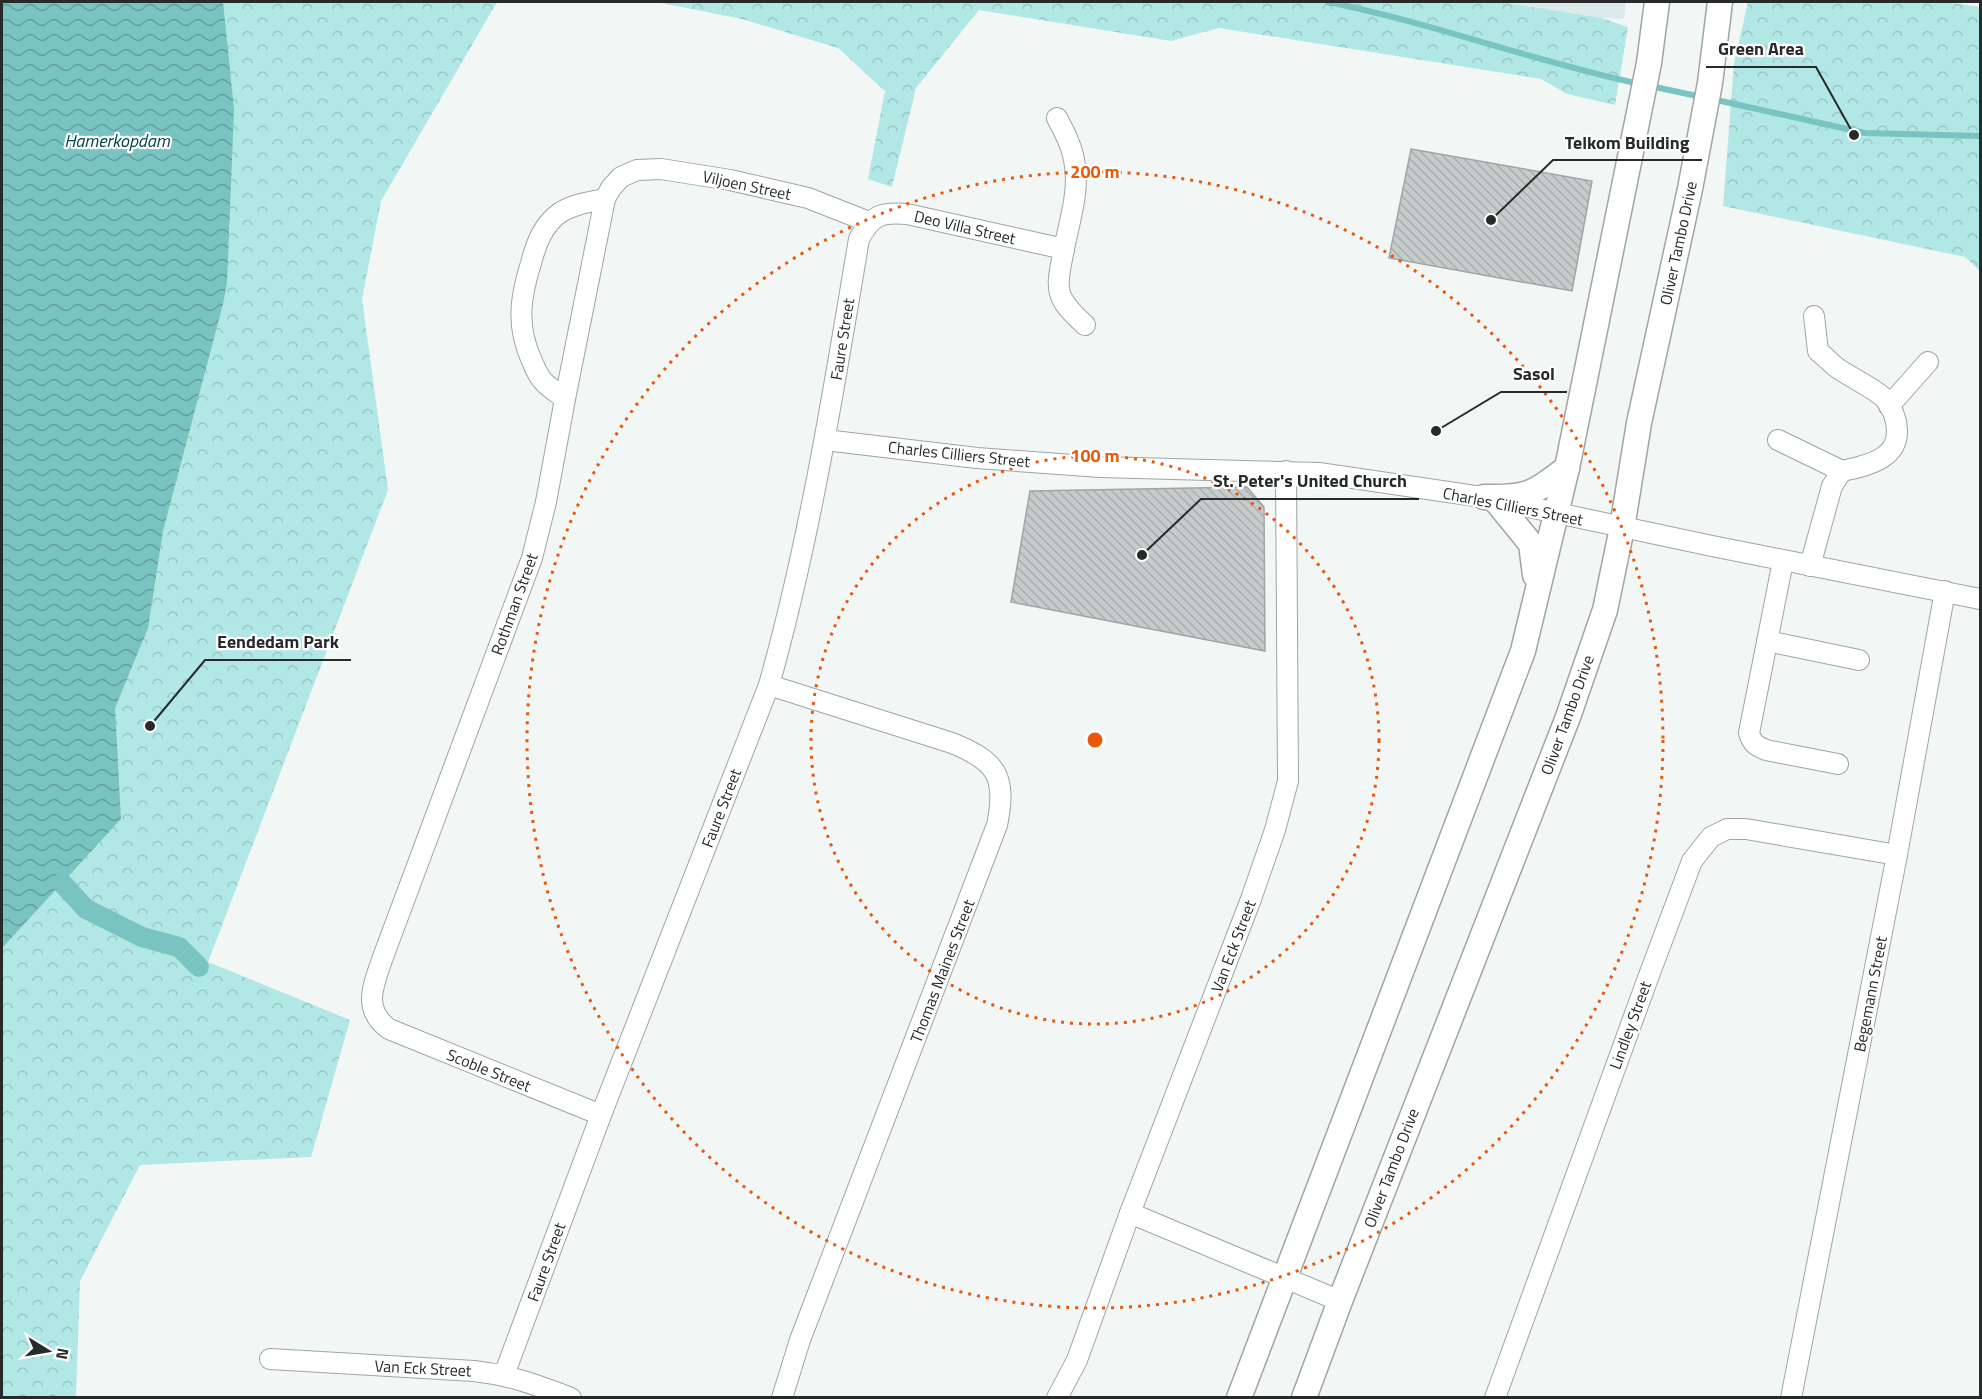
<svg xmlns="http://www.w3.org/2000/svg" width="1982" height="1399" font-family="'Titillium Web',sans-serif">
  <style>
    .built { fill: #dceae9 }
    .forest { fill: url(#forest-crowns) }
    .water { fill: url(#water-waves) }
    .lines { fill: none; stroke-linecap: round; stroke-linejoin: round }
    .stream { stroke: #79c3c1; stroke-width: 6 }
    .canal { stroke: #79c3c1; stroke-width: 20 }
    .building { fill: url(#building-back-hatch); stroke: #a0a5a5; stroke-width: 1.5 }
    .minor-casing { stroke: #a0a4a4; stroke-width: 22 }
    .tertiary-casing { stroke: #a0a4a4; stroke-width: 27 }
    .minor { stroke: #fff; stroke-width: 20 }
    .tertiary { stroke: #fff; stroke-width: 24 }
    .ring { fill: none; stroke: #e8590c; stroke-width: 3; stroke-dasharray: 3 6 }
    .labels { text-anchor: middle; stroke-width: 4.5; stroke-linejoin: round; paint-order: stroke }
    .street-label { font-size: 16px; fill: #282a2a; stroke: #fff }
    .water-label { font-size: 18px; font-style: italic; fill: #004847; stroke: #fff }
    .centre { fill: #e8590c; stroke: #fff; stroke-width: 3 }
    .ring-label { font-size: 18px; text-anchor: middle; font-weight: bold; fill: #e8590c; stroke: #fff; stroke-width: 4.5; stroke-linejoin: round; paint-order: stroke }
    .leader { fill: none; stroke: #282a2a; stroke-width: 2 }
    .callout-dot { fill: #282a2a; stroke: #fff; stroke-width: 2 }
    .callout-label { font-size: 18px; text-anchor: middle; font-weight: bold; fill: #282a2a; stroke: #fff; stroke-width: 4.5; stroke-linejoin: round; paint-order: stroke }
  </style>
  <defs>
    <pattern id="forest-crowns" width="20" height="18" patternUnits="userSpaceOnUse" patternTransform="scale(1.5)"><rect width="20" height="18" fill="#b1e7e5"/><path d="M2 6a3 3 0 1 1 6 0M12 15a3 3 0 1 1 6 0" fill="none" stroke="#98c6c5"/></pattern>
    <pattern id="water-waves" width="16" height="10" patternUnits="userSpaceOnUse" patternTransform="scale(1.5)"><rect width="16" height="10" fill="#79c3c1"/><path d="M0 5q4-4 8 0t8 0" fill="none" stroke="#639f9d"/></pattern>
    <pattern id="building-back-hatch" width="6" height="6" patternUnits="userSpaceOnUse" patternTransform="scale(1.5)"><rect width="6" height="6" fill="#c6cbcb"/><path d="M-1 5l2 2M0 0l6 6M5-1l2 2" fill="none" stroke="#aaaeae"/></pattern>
  </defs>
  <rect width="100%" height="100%" fill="#f2f7f6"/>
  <!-- built -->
  <path class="built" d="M1500,2H1626L1624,19L1602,18Z"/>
  <!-- forest -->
  <g class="forest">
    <path d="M2,2H497L381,201L362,299L388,490L208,962L350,1020L311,1157L140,1165L80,1281L76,1397L2,1398Z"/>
    <path d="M656,2H1500L1602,18L1628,27L1615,105L1567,94L1541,79L1219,28L1171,41L979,10L916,88L892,187L868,179L885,91L838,48L742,19Z"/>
    <path d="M1748,2H1948L1980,7V271L1965,257L1723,206L1734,63Z"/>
  </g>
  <!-- water -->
  <path class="water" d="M2,2H223L234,109L227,283L223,304L163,531L148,628L115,708L121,819L2,948Z"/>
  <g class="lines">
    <!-- stream -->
    <g class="stream">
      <path d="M1328,2C1433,23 1535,62 1640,84"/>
      <path d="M1650,86L1702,97"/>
      <path d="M1712,99L1865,133L1980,136"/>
    </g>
    <!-- canal -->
    <path class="canal" d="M62,883L86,909L142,937L179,947L199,967"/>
  </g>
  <!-- building -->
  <g class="building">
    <path d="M1411,149L1592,181L1572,291L1389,258Z"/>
    <path d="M1247,487L1264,507L1265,651L1011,602L1030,491Z"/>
  </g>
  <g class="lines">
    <!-- minor casing -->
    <g class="minor-casing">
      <g id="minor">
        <path d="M1057,118C1065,133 1073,148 1075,166C1079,193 1069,223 1064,249"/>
        <path d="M565,399C558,393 549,388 543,381C538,376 535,368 532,361C516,326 520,298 531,263C536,244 543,224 561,212C574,204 589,202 605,199"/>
        <path d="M1889,406L1928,362"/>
        <path d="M825,440L977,458L1100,467L1319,473L1482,497L1712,546L1980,599"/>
        <path d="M1778,440L1842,471"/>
        <path d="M1783,561L1749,733C1752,743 1756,746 1766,750L1838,764"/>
        <path d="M1810,566L1832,486L1842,471C1870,465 1903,458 1896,422C1894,413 1890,403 1883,397C1869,385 1851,378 1836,367C1830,362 1824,356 1818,351L1814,316"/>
        <path d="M1767,641L1859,660"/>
        <path d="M769,685L952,743C997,761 1007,777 997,825L800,1340L782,1398"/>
        <path d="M601,1115L389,1029C361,1009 374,984 383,957L532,558L546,502L565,399L605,199L611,188L621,177L637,170L661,169L730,180L808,198L869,222"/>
        <path d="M1130,1213L1340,1301"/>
        <path d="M270,1359L474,1371C510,1375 537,1385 571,1398"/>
        <path d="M504,1375L601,1115L769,685C810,539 834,388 859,239C872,215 880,212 907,214L1064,249C1056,290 1053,296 1085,325"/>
        <path d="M1057,1398L1077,1360L1130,1213L1251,899L1275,830L1288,781L1286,471"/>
        <path d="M1495,1398L1648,978L1692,861L1711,837L1727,829H1746L1897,855"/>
        <path d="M1791,1398L1897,855L1945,591"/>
      </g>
    </g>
    <!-- tertiary casing -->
    <g class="tertiary-casing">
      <g id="tertiary">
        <path d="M1484,497C1529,498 1532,494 1567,468"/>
        <path d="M1496,501L1531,544L1535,575"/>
        <path d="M1239,1398L1523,651L1567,468L1649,63L1657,2"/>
        <path d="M1304,1398L1340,1301L1568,717L1605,610L1622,528L1639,423L1690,189L1710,83L1720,2"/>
      </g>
    </g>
    <!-- minor -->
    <use href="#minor" class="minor"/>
    <!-- tertiary -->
    <use href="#tertiary" class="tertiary"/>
  </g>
  <!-- distance rings -->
  <g class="ring">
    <circle cx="1095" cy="740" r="284"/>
    <circle cx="1095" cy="740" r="568"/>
  </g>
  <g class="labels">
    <!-- street labels -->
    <g class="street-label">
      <text transform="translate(747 185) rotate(12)" y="6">Viljoen Street</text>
      <text transform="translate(965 227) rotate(13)" y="6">Deo Villa Street</text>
      <text transform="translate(1678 243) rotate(-78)" y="6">Oliver Tambo Drive</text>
      <text transform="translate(842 339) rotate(-81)" y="6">Faure Street</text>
      <text transform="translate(959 454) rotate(6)" y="6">Charles Cilliers Street</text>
      <text transform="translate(1513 506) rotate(11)" y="6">Charles Cilliers Street</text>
      <text transform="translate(514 604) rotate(-70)" y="6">Rothman Street</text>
      <text transform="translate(1567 715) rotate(-70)" y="6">Oliver Tambo Drive</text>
      <text transform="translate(721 808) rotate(-69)" y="6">Faure Street</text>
      <text transform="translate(1233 946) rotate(-69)" y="6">Van Eck Street</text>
      <text transform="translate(942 971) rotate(-69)" y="6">Thomas Maines Street</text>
      <text transform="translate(1870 994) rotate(-79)" y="6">Begemann Street</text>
      <text transform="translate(1630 1025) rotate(-70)" y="6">Lindley Street</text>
      <text transform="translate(489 1070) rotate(22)" y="6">Scoble Street</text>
      <text transform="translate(1391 1168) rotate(-69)" y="6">Oliver Tambo Drive</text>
      <text transform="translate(546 1262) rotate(-70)" y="6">Faure Street</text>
      <text transform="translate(423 1368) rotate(3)" y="6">Van Eck Street</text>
    </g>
    <!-- water labels -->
    <g class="water-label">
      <text x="117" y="147">Hamerkopdam</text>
    </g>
  </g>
  <circle cx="1095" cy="740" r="9" class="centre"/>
  <g class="ring-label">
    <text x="1095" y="178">200 m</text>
    <text x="1095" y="462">100 m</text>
  </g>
  <!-- callouts -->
  <path class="leader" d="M1854 135L1816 67H1706M1491 220L1553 160H1702M1436 431L1501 392H1567M1142 555L1201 499H1419M150 726L205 660H351"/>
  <g class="callout-dot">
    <circle cx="1854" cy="135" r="6"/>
    <circle cx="1491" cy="220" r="6"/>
    <circle cx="1436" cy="431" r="6"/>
    <circle cx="1142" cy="555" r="6"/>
    <circle cx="150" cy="726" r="6"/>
  </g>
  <g class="callout-label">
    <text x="1761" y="55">Green Area</text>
    <text x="1627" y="149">Telkom Building</text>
    <text x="1534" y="380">Sasol</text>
    <text x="1310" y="487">St. Peter's United Church</text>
    <text x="278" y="648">Eendedam Park</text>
  </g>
  <!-- border -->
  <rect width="1982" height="1399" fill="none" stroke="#282a2a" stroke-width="6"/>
  <!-- north arrow -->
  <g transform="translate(48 1351) rotate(101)" stroke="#ffffff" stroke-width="4.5" paint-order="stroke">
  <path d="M0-4.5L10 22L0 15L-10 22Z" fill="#282a2a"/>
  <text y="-9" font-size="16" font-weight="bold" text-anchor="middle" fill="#282a2a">N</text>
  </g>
</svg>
